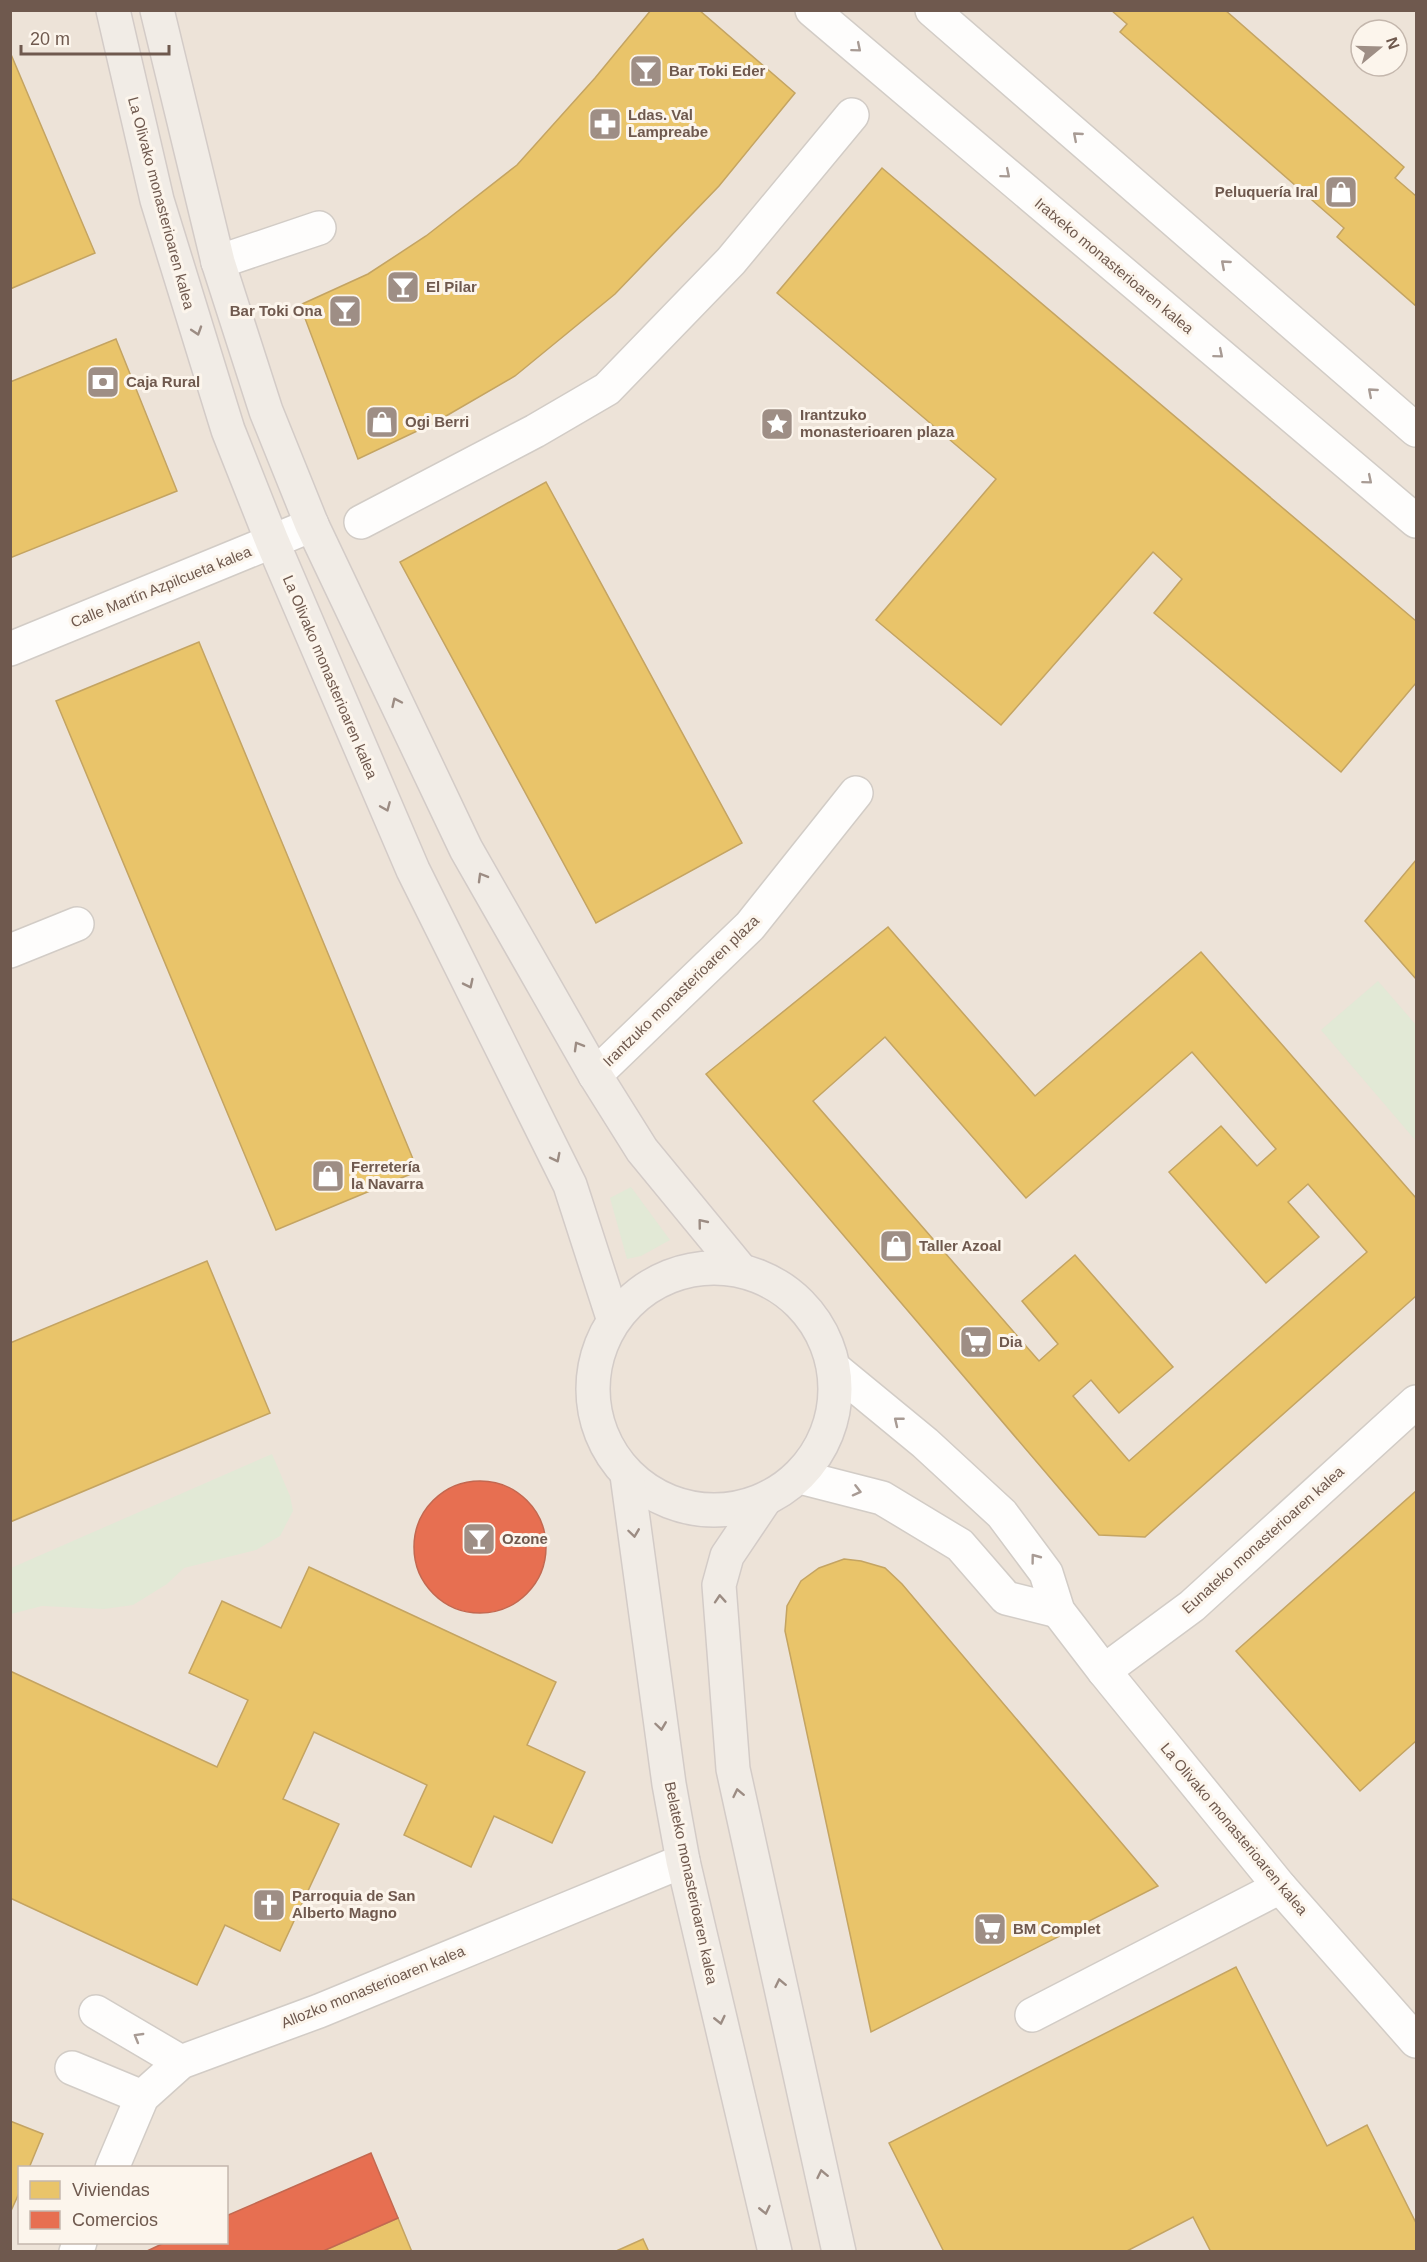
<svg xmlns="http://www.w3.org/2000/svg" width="1427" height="2262" font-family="Helvetica,sans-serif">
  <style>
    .residential { fill: #ede3d8; fill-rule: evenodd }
    .green { fill: #e2e9d6 }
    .homes { fill: #e9c46a; stroke: #c4a462; stroke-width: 1.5; fill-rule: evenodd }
    .shops { fill: #e76f51; stroke: #c36850; stroke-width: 1.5 }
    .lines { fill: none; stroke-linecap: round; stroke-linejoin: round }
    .minor-casing { stroke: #d2ccc6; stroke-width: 36 }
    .major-casing { stroke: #d3cbc7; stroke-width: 36 }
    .minor { stroke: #fefdfc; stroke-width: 33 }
    .major { stroke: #f1ece6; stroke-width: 33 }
    .oneway { stroke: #a89b94 }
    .oneway2 { stroke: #9c8c83 }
    .labels { text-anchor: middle; stroke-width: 6; stroke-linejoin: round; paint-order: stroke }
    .poi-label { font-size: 15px; font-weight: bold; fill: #6f594e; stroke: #fcf5ec; text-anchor: start }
    .street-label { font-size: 15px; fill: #6f594e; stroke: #fcf5ec }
  </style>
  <rect width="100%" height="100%" fill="#f5f0ea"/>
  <!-- residential -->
  <path class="residential" d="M11,11H1416V2251H11ZM1361,30H1397V66H1361ZM20,2168H226V2242H20Z"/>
  <!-- green -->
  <g class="green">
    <path d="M1378,981L1416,1025V1141L1321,1030Z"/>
    <path d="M631,1187L670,1240L641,1256L627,1259L610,1198Z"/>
    <path d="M272,1454L290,1496L293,1511L280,1536L256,1550L184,1568L167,1584L133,1605L104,1609L42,1606L11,1614V1568Z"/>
  </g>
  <!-- homes -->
  <g class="homes">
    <path d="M651,10H699L795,93L719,186L615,294L515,376L434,423L358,459L300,305L368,274L426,236L517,165L595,78Z"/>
    <path d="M1111,10H1225L1404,167L1395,178L1416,196V306L1337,237L1344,228L1120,32L1127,24Z"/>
    <path d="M10,52L95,253L10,289Z"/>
    <path d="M882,168L1416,621V683L1341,772L1154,613L1182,579L1153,552L1001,725L876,620L996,479L777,293Z"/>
    <path d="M116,339L177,491L10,558V382Z"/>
    <path d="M546,482L742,843L596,923L400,562Z"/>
    <path d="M199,642L418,1171L276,1230L56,701Z"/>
    <path d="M1416,860V979L1365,921Z"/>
    <path d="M888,927L1035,1096L1201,952L1416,1198V1296L1145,1537L1099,1535L706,1074ZM885,1037L1026,1198L1192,1052L1276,1149L1257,1166L1221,1126L1169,1172L1266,1283L1319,1237L1288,1202L1308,1184L1367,1252L1129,1461L1073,1396L1091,1380L1119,1413L1173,1367L1075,1255L1022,1301L1058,1344L1039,1361L813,1101Z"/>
    <path d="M207,1261L270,1413L10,1522V1343Z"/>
    <path d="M1416,1491V1741L1360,1791L1236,1651Z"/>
    <path d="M844,1559L861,1561L885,1568L902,1584L1158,1886L871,2032L785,1631L787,1606L801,1581L819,1568Z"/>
    <path d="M309,1567L556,1682L527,1745L585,1772L552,1843L494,1816L471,1867L404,1835L427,1785L314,1732L283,1799L339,1824L280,1951L225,1925L197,1985L10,1898V1671L217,1767L248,1700L189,1673L222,1601L281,1628Z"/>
    <path d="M1236,1967L1327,2146L1367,2125L1416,2223V2252H1211L1193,2217L1125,2252H944L889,2143Z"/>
    <path d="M10,2121L43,2134L29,2168H20V2191L10,2213Z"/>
    <path d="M398,2218L412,2252H321Z"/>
    <path d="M643,2239L649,2252H614Z"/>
  </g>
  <!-- shops -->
  <g class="shops">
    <circle cx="480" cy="1547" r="66"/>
    <path d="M371,2153L398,2218L321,2252H145L166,2242H226V2216Z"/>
  </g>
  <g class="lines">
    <!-- minor casing -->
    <g class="minor-casing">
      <g id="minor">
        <path d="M812,10L1416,521"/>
        <path d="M932,10L1416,430"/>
        <path d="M218,262L319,228"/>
        <path d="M361,522L535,431L607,389L731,261L852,115"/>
        <path d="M10,649L312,525"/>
        <path d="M10,951L77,924"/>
        <path d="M595,1075L750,926L856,793"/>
        <path d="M835,1369L925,1443L1002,1514L1046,1573L1058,1611L1104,1671L1280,1887L1416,2041"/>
        <path d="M800,1477L882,1498L960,1545L1006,1598L1058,1611"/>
        <path d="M1104,1671L1192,1606L1416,1402"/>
        <path d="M96,2012L181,2062"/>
        <path d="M1032,2015L1280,1887"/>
        <path d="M72,2068L142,2097"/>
        <path d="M112,2168L142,2097L181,2062L319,2011L683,1861"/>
        <path d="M76,2252L80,2242"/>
      </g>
    </g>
    <!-- major casing -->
    <g class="major-casing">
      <g id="major">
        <path d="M113,10L157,200L228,430L272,541L413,870L570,1185L613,1318"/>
        <path d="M157,10L218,262L266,411L312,525L466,849L595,1075L642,1150L739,1268"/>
        <circle cx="714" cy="1389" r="121"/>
        <path d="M627,1475L669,1784L683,1861L775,2252"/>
        <path d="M764,1501L727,1556L719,1585L733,1769L839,2252"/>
      </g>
    </g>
    <!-- minor -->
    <use href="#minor" class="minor"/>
    <!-- major -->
    <use href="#major" class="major"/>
  </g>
  <!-- one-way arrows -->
  <defs><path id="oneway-chevron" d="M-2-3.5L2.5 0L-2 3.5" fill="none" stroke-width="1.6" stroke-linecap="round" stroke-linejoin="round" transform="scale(1.5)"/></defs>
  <g class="oneway">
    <use href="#oneway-chevron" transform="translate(857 48) rotate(40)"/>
    <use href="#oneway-chevron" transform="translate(1077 136) rotate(-139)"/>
    <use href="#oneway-chevron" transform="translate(1006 174) rotate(40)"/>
    <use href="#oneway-chevron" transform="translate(1225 264) rotate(-139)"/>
    <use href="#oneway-chevron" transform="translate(1219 354) rotate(40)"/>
    <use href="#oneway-chevron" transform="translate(1372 392) rotate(-139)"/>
    <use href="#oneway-chevron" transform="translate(1368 480) rotate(40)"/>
    <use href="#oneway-chevron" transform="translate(898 1421) rotate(-141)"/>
    <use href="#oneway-chevron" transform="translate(857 1491) rotate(14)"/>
    <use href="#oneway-chevron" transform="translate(1035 1558) rotate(-127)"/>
    <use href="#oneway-chevron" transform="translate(138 2037) rotate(-150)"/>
  </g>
  <g class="oneway2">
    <use href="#oneway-chevron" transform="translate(197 331) rotate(72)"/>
    <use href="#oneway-chevron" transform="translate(396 702) rotate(-115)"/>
    <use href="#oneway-chevron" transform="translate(386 807) rotate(67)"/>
    <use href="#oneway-chevron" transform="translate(482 877) rotate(-120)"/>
    <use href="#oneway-chevron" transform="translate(469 984) rotate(64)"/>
    <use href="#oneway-chevron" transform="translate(578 1046) rotate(-120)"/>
    <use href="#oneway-chevron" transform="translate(556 1158) rotate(63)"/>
    <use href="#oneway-chevron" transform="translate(702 1223) rotate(-129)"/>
    <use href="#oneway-chevron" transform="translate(634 1533) rotate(82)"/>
    <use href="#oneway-chevron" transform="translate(720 1599) rotate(-94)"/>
    <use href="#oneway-chevron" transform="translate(661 1726) rotate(82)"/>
    <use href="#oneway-chevron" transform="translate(738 1793) rotate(-102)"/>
    <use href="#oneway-chevron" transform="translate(780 1983) rotate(-102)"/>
    <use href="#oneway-chevron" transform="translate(720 2020) rotate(77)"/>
    <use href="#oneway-chevron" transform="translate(822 2174) rotate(-102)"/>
    <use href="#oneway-chevron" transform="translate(765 2210) rotate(77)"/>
  </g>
  <!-- icons -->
  <defs>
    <g id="bar-square" transform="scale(1.725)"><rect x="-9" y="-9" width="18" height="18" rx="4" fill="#9e8e85" stroke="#fcf5ec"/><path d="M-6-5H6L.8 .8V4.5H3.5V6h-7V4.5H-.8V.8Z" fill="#fff"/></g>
    <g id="pharmacy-square" transform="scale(1.725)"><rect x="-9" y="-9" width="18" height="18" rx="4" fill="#9e8e85" stroke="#fcf5ec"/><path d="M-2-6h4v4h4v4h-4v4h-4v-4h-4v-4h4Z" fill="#fff"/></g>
    <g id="shop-square" transform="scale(1.725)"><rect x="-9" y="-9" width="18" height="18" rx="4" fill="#9e8e85" stroke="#fcf5ec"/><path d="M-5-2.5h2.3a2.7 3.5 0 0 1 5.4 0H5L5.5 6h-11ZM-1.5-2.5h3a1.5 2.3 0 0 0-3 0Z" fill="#fff"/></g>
    <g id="bank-square" transform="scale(1.725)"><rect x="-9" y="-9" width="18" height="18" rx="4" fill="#9e8e85" stroke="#fcf5ec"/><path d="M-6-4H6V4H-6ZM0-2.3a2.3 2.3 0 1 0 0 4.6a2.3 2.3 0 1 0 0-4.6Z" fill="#fff"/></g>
    <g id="sight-square" transform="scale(1.725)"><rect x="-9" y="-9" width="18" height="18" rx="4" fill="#9e8e85" stroke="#fcf5ec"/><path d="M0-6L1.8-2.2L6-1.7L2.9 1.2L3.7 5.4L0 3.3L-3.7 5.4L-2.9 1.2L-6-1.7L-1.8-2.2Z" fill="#fff"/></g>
    <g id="supermarket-square" transform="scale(1.725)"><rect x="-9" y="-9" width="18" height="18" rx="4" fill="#9e8e85" stroke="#fcf5ec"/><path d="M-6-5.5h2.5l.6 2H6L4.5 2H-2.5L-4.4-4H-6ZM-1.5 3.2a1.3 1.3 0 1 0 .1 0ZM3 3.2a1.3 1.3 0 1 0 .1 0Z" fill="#fff"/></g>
    <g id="church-square" transform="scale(1.725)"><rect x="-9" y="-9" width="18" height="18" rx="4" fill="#9e8e85" stroke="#fcf5ec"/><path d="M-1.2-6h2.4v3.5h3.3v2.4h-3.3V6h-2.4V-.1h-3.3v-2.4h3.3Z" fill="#fff"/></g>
  </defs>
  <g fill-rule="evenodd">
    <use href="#bar-square" x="646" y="71"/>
    <use href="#pharmacy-square" x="605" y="124"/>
    <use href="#shop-square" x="1341" y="192"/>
    <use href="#bar-square" x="403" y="287"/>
    <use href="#bar-square" x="345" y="311"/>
    <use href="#bank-square" x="103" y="382"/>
    <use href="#shop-square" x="382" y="422"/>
    <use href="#sight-square" x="777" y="424"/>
    <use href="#shop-square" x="328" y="1176"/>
    <use href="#shop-square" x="896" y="1246"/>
    <use href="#supermarket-square" x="976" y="1342"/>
    <use href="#bar-square" x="479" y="1539"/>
    <use href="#church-square" x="269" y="1905"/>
    <use href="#supermarket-square" x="990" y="1929"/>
  </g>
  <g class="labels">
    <!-- poi labels -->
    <g class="poi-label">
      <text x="669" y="76">Bar Toki Eder</text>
      <text x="628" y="120">Ldas. Val<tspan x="628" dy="17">Lampreabe</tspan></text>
      <text x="1318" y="197" text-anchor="end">Peluquería Iral</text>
      <text x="426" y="292">El Pilar</text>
      <text x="322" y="316" text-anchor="end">Bar Toki Ona</text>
      <text x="126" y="387">Caja Rural</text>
      <text x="800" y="420">Irantzuko<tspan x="800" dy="17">monasterioaren plaza</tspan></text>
      <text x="405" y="427">Ogi Berri</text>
      <text x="351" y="1172">Ferretería<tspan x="351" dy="17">la Navarra</tspan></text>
      <text x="919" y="1251">Taller Azoal</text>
      <text x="999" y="1347">Dia</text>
      <text x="502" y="1544">Ozone</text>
      <text x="292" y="1901">Parroquia de San<tspan x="292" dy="17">Alberto Magno</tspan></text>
      <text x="1013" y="1934">BM Complet</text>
    </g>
    <!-- street labels -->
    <g class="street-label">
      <text transform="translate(161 203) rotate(75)" y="5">La Olivako monasterioaren kalea</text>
      <text transform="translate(1114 266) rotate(40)" y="5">Iratxeko monasterioaren kalea</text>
      <text transform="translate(161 587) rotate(-22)" y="5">Calle Martín Azpilcueta kalea</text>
      <text transform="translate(330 677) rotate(67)" y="5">La Olivako monasterioaren kalea</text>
      <text transform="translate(681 991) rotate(-44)" y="5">Irantzuko monasterioaren plaza</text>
      <text transform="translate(1263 1540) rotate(-42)" y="5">Eunateko monasterioaren kalea</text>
      <text transform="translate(1234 1829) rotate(50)" y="5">La Olivako monasterioaren kalea</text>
      <text transform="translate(691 1883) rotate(78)" y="5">Belateko monasterioaren kalea</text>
      <text transform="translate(373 1987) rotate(-22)" y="5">Allozko monasterioaren kalea</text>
    </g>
  </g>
  <!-- border -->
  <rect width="1427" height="2262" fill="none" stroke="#6f594e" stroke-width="24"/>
  <!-- legend -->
  <rect x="18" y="2166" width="210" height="78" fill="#fcf5ec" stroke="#c4b7ad" stroke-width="1.5"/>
  <rect x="30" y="2181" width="30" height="18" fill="#e9c46a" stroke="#c4b7ad" stroke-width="1.5"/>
  <text x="72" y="2196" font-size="18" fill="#6f594e">Viviendas</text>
  <rect x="30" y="2211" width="30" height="18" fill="#e76f51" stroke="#c4b7ad" stroke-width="1.5"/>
  <text x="72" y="2226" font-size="18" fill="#6f594e">Comercios</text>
  <!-- north arrow -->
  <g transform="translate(1379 48) rotate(71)"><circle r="28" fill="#fcf5ec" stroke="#c4b7ad" stroke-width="1.5"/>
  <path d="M0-4.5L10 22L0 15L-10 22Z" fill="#9e8e85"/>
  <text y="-9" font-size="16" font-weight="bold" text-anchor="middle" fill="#6f594e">N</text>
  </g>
  <!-- scale -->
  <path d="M21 45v9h148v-9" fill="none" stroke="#6f594e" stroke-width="3"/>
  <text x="30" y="45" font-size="18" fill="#6f594e" stroke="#fcf5ec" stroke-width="4.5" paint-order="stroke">20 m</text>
</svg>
